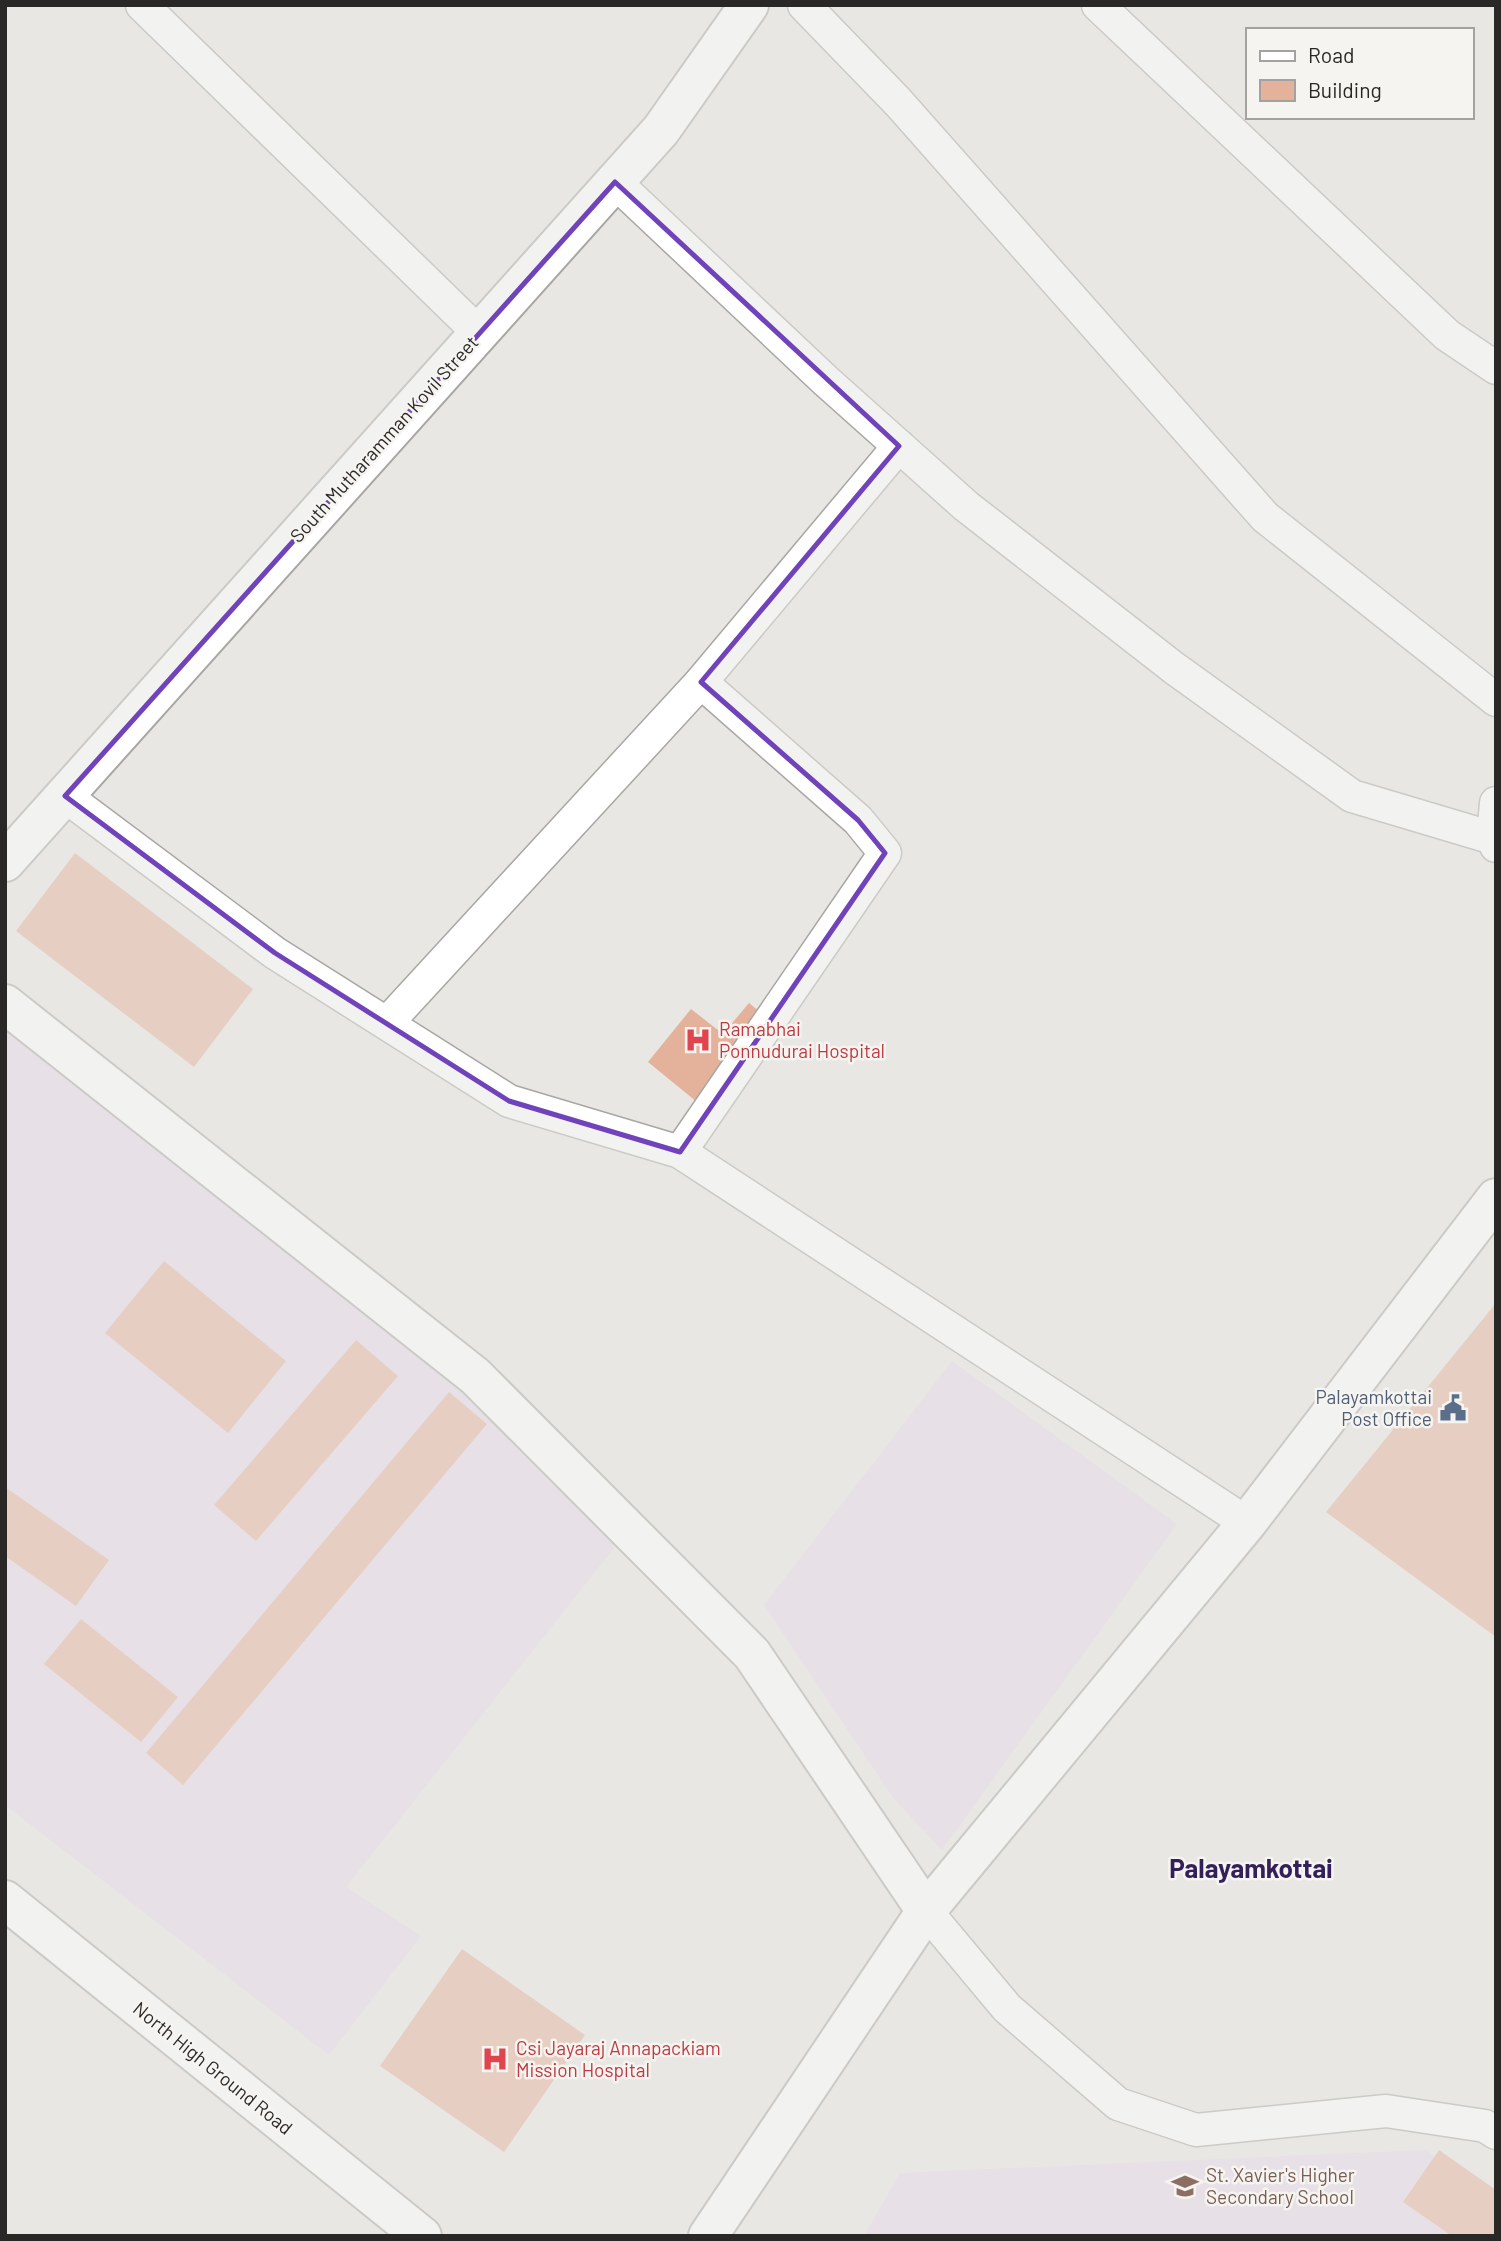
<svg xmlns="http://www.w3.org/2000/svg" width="1501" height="2241" font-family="Barlow,sans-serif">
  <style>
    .education { fill: #e6d7ea }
    .building { fill: #e4b29a }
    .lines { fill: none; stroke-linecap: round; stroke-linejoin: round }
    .street-casing { stroke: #a8a7a3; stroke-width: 35 }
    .secondary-casing { stroke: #a8a7a3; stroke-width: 42 }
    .street { stroke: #fff; stroke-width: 32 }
    .secondary { stroke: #fff; stroke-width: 38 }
    .marked { fill: none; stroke: #7043bb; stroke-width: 5; stroke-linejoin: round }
    .labels { text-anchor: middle; stroke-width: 5; stroke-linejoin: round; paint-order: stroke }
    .street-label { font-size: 19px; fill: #292827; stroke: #f6f4f0 }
    .health-label { font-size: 19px; fill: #be3a42; stroke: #f6f4f0; text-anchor: start }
    .service-label { font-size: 19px; fill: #4e5e75; stroke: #f6f4f0; text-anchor: end }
    .education-label { font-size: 19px; fill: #785e54; stroke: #f6f4f0; text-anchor: start }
    .district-label { font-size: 26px; font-weight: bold; fill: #331f59; stroke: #f6f4f0 }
  </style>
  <rect width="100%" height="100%" fill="#e8e7e3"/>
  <!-- education -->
  <g class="education">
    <path d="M5,1028L447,1367L621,1539L346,1887L421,1936L329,2055L5,1805Z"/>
    <path d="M952,1361L1177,1524L942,1850L894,1799L764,1605Z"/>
    <path d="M1426,2150L1496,2199V2236H864L900,2173Z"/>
  </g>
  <!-- building -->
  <g class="building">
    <path d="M75,853L253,989L194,1067L16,931Z"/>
    <path d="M749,1003L777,1026L708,1111L648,1062L691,1009L723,1034Z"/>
    <path d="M164,1261L286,1361L228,1433L105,1333Z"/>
    <path d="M1496,1303V1637L1326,1512Z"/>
    <path d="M356,1340L398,1376L256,1541L214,1505Z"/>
    <path d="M449,1392L487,1424L183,1785L146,1753Z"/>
    <path d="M5,1487L109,1560L76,1606L5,1556Z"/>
    <path d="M81,1619L178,1697L141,1742L44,1664Z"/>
    <path d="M462,1949L585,2035L504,2152L380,2066Z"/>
    <path d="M1439,2150L1496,2190V2236H1452L1403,2202Z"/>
  </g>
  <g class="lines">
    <!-- street casing -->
    <g class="street-casing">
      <g id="street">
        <path d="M142,5L479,333"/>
        <path d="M804,5L898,102L1265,517L1496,700"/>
        <path d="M1098,5L1447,335L1496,368"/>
        <path d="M615,182L826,381L966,506L1174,668L1352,796L1493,838"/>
        <path d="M65,796L275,953L509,1101L680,1152L1247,1523"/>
        <path d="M1496,803L1493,838L1496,846"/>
        <path d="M387,1023L701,682L899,446"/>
        <path d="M680,1152L885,853L858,820L701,682"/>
        <path d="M926,1911L1007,2008L1118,2104L1196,2130L1386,2111L1485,2126L1496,2133"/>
      </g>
    </g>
    <!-- secondary casing -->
    <g class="secondary-casing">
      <g id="secondary">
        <path d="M5,862L661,130L749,5"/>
        <path d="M5,1004L475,1376L752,1654L926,1911"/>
        <path d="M5,1900L422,2236"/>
        <path d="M708,2236L926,1911L1247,1523L1496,1198"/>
      </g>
    </g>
    <!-- street -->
    <use href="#street" class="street"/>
    <!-- secondary -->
    <use href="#secondary" class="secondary"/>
  </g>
  <!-- marked area -->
  <path d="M0 0H1501V2241H0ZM615,182L899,446L701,682L858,820L885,853L680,1152L509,1101L275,953L65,796Z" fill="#e8e7e3" fill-opacity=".55" fill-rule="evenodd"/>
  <path class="marked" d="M615,182L899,446L701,682L858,820L885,853L680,1152L509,1101L275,953L65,796Z"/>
  <!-- icons -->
  <defs>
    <g id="hospital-bare" transform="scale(2.1)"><path d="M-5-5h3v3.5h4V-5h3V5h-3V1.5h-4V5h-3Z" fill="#e0444e" stroke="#f6f4f0" stroke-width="2.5" paint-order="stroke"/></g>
    <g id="civic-bare" transform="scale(2.1)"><path d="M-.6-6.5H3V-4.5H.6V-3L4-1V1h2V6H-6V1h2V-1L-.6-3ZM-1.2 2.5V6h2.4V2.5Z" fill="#5c6f8a" stroke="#f6f4f0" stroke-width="2.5" paint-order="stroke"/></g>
    <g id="school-bare" transform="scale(2.1)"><path d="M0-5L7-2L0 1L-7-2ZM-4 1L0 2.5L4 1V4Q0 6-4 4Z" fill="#8d6e63" stroke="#f6f4f0" stroke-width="2.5" paint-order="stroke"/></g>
  </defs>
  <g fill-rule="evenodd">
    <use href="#hospital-bare" x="698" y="1040"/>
    <use href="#civic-bare" x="1453" y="1408"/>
    <use href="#hospital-bare" x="495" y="2059"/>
    <use href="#school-bare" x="1185" y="2186"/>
  </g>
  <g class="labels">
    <!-- street labels -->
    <g class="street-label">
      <text transform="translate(384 439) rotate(-48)" y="7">South Mutharamman Kovil Street</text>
      <text transform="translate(213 2068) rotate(39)" y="7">North High Ground Road</text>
    </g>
    <!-- health labels -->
    <g class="health-label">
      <text x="719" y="1036">Ramabhai<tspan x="719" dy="22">Ponnudurai Hospital</tspan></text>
      <text x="516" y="2055">Csi Jayaraj Annapackiam<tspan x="516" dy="22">Mission Hospital</tspan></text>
    </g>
    <!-- service labels -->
    <g class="service-label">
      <text x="1432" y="1404">Palayamkottai<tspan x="1432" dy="22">Post Office</tspan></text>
    </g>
    <!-- education labels -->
    <g class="education-label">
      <text x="1206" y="2182">St. Xavier's Higher<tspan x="1206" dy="22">Secondary School</tspan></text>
    </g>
    <!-- district labels -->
    <g class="district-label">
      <text x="1251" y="1878">Palayamkottai</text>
    </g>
  </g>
  <!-- border -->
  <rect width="1501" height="2241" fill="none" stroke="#292827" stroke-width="14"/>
  <!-- legend -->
  <rect x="1246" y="28" width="228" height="91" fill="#f6f4f0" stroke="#a4a2a0" stroke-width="2"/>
  <rect x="1260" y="51" width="35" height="10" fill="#ffffff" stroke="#a4a2a0" stroke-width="2"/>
  <text x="1308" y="63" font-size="21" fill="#292827">Road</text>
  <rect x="1260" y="80" width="35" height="21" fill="#e4b29a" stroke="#a4a2a0" stroke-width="2"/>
  <text x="1308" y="98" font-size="21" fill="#292827">Building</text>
</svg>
